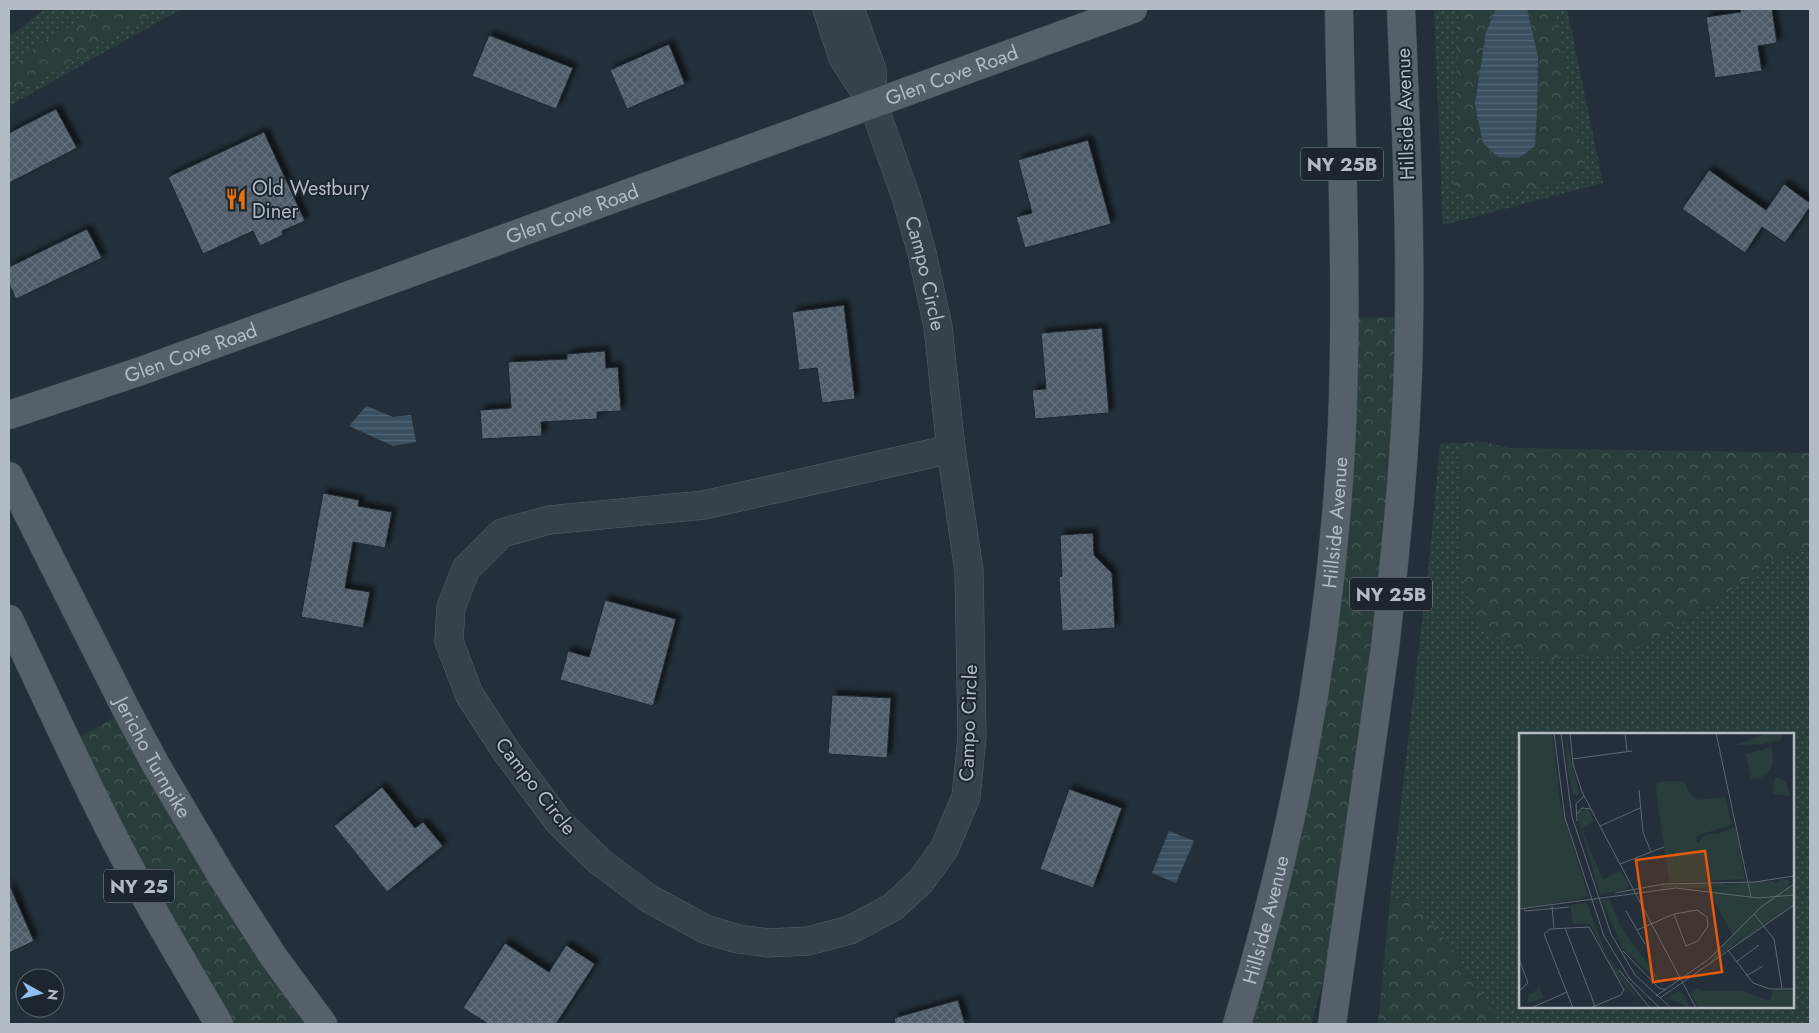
<svg xmlns="http://www.w3.org/2000/svg" width="1819" height="1033" font-family="Jost,sans-serif">
  <style>
    .green { fill: url(#green-dots); fill-rule: evenodd }
    .forest { fill: url(#forest-crowns) }
    .water { fill: url(#water-rules) }
    .building { fill: url(#building-cross-hatch); stroke: #1f2830; filter: url(#shadow) }
    .lines { fill: none; stroke-linecap: round; stroke-linejoin: round }
    .minor-casing { stroke: #565f67; stroke-width: 29 }
    .major-casing { stroke: #444d55; stroke-width: 29 }
    .minor { stroke: #37414a; stroke-width: 28 }
    .major { stroke: #556069; stroke-width: 28 }
    .labels { text-anchor: middle; stroke-width: 4; stroke-linejoin: round; paint-order: stroke }
    .shield { fill: #1d262e; stroke: #868f98; stroke-width: 1 }
    .shield-label { font-size: 19px; font-weight: bold; fill: #b3bcc5 }
    .street-label { font-size: 20px; fill: #b3bcc5; stroke: #1d262e }
    .poi-label { font-size: 20px; fill: #b3bcc5; stroke: #1d262e; text-anchor: start }
    .inset-road { fill: none; stroke: #5d6871; stroke-width: 1 }
    .view { fill: #e8590c; fill-opacity: 0.15; stroke: #e8590c; stroke-width: 2.5 }
    .inset-edge { fill: none; stroke: #b3bcc5; stroke-width: 2.5 }
  </style>
  <defs>
    <pattern id="green-dots" width="8" height="8" patternUnits="userSpaceOnUse" patternTransform="scale(1.25)"><rect width="8" height="8" fill="#293e3c"/><path d="M2 2h.1M6 6h.1" fill="none" stroke="#465857" stroke-width="1.8" stroke-linecap="round"/></pattern>
    <pattern id="forest-crowns" width="20" height="18" patternUnits="userSpaceOnUse" patternTransform="scale(1.25)"><rect width="20" height="18" fill="#293e3c"/><path d="M2 6a3 3 0 1 1 6 0M12 15a3 3 0 1 1 6 0" fill="none" stroke="#465857"/></pattern>
    <pattern id="water-rules" width="6" height="5" patternUnits="userSpaceOnUse" patternTransform="scale(1.25)"><rect width="6" height="5" fill="#3a5061"/><path d="M0 2.5h6" fill="none" stroke="#546776"/></pattern>
    <pattern id="building-cross-hatch" width="8" height="8" patternUnits="userSpaceOnUse" patternTransform="scale(1.25)"><rect width="8" height="8" fill="#4f5c67"/><path d="M0 0l8 8M0 8l8-8" fill="none" stroke="#66717b"/></pattern>
    <filter id="shadow"><feDropShadow dx="4.5" dy="-4.5" stdDeviation="2.5" flood-color="#0009"/></filter>
  </defs>
  <rect width="100%" height="100%" fill="#243039"/>
  <!-- green -->
  <g class="green">
    <path d="M45,9H181L9,106V37Z"/>
    <path d="M1434,9H1567L1603,183L1443,225Z"/>
    <path d="M1462,443L1460,557L1463,578L1468,597L1547,661L1574,656H1603L1631,650L1654,640L1705,609L1762,566L1788,553L1810,551V1024H1501L1411,898L1390,899L1432,534L1440,444ZM1520,734H1793V1007H1520Z"/>
    <path d="M1283,857L1261,1024H1237Z"/>
  </g>
  <!-- forest -->
  <g class="forest">
    <path d="M96,9H157L28,87L9,93V69L38,45L93,13Z"/>
    <path d="M1463,9H1496L1486,32L1535,146L1537,110L1538,57L1527,9H1555L1578,136L1588,160L1566,181L1471,203L1454,186L1458,32Z"/>
    <path d="M1409,317L1354,870L1311,1024H1261L1283,857L1294,804L1344,318Z"/>
    <path d="M1484,442L1509,448L1810,453V551L1788,553L1762,566L1705,609L1654,640L1631,650L1603,656H1574L1547,661L1506,645L1474,618L1463,578L1460,557L1462,443Z"/>
    <path d="M127,711L323,1024H219L67,744Z"/>
    <path d="M1411,898L1455,953L1501,1024H1378L1390,899Z"/>
  </g>
  <!-- water -->
  <g class="water">
    <path d="M1496,9H1527L1538,57L1537,110L1535,146L1519,158L1498,157L1483,143L1475,104L1486,32Z"/>
    <path d="M366,406L393,417L411,415L416,442L393,446L349,426Z"/>
    <path d="M1169,831L1194,841L1176,883L1152,873Z"/>
  </g>
  <!-- building -->
  <g class="building">
    <path d="M1740,9H1772L1777,43L1758,46L1762,71L1715,78L1706,17L1741,12Z"/>
    <path d="M489,35L573,68L556,109L472,76Z"/>
    <path d="M669,44L685,84L627,109L610,70Z"/>
    <path d="M56,109L77,148L9,183V133Z"/>
    <path d="M264,132L305,221L282,231L283,235L260,246L253,231L203,254L168,177Z"/>
    <path d="M1088,140L1111,224L1025,248L1016,217L1032,213L1018,160Z"/>
    <path d="M1709,170L1766,210L1784,184L1810,203V207L1785,243L1762,227L1745,253L1682,209Z"/>
    <path d="M87,229L102,258L16,299L9,284V267Z"/>
    <path d="M844,305L855,399L822,403L817,368L799,370L792,312Z"/>
    <path d="M1102,328L1109,413L1035,419L1032,390L1046,389L1041,333Z"/>
    <path d="M605,351L606,368L618,367L621,411L597,412V419L541,422L542,436L482,439L480,410L511,408L508,362L567,359V354Z"/>
    <path d="M323,493L359,500L358,506L392,512L385,548L353,542L345,588L370,592L363,628L301,617Z"/>
    <path d="M1093,533L1094,555L1112,573L1115,628L1062,631L1059,577L1062,576L1060,535Z"/>
    <path d="M605,600L676,619L653,706L560,680L568,651L589,657Z"/>
    <path d="M832,695L891,698L887,758L828,754Z"/>
    <path d="M382,787L415,828L423,822L443,846L387,892L334,826Z"/>
    <path d="M1069,789L1122,808L1093,888L1040,869Z"/>
    <path d="M9,884L34,941L9,953Z"/>
    <path d="M505,943L549,972L566,945L595,964L556,1024H488L463,1008Z"/>
    <path d="M958,1000L965,1024H895L894,1018Z"/>
  </g>
  <g class="lines">
    <!-- minor casing -->
    <g class="minor-casing">
      <g id="minor">
        <path id="s1" d="M827,9L843,58L873,104L906,197L922,253L938,327L951,449"/>
        <path d="M850,9L872,70L873,102"/>
        <path d="M951,449L969,571L972,737L966,797L944,849L921,881L893,907L850,930L808,941L768,943L738,939L705,929L648,898L599,861L558,821L506,751L469,694L449,641L451,607L466,569L502,533L549,520L704,505Z"/>
      </g>
    </g>
    <!-- major casing -->
    <g class="major-casing">
      <g id="major">
        <path id="s2" d="M9,415L141,371L377,285L1133,9"/>
        <path id="s3" d="M9,476L127,711L156,765L221,875L273,956L323,1024"/>
        <path d="M9,619C52,709 93,801 141,889C166,934 193,979 219,1024"/>
        <path id="s4" d="M1237,1024C1296,829 1333,630 1342,426C1348,287 1341,148 1339,9"/>
        <path d="M1332,1024L1385,648C1395,556 1405,462 1408,369C1412,249 1406,129 1401,9"/>
      </g>
    </g>
    <!-- minor -->
    <use href="#minor" class="minor"/>
    <!-- major -->
    <use href="#major" class="major"/>
  </g>
  <!-- icons -->
  <defs>
    <g id="restaurant-bare" transform="scale(1.725)"><path d="M-5-6h1v4h1v-4h1v4h1v-4h1v5L-1.5 .5V6h-2V.5L-5-1ZM5-6V6H3V1.5H1.5Q1.5-4 5-6Z" fill="#e8710a" stroke="#1d262e" stroke-width="2.5" paint-order="stroke"/></g>
  </defs>
  <g fill-rule="evenodd">
    <use href="#restaurant-bare" x="236" y="199"/>
  </g>
  <g class="labels">
    <!-- shield labels -->
    <g class="shield">
      <rect x="1301" y="147.5" width="82" height="33" rx="4"/>
      <rect x="1350" y="577.5" width="82" height="33" rx="4"/>
      <rect x="104" y="869.5" width="70" height="33" rx="4"/>
    </g>
    <g class="shield-label">
      <text x="1342" y="171">NY 25B</text>
      <text x="1391" y="601">NY 25B</text>
      <text x="139" y="893">NY 25</text>
    </g>
    <!-- street labels -->
    <g class="street-label">
      <text dy="7" stroke="none"><textPath href="#s2" startOffset="1002">Glen Cove Road</textPath></text>
      <text transform="translate(1405 114) rotate(-92)" y="7">Hillside Avenue</text>
      <text dy="7" stroke="none"><textPath href="#s2" startOffset="598">Glen Cove Road</textPath></text>
      <text dy="7" stroke="none"><textPath href="#s1" startOffset="284">Campo Circle</textPath></text>
      <text dy="7" stroke="none"><textPath href="#s2" startOffset="192">Glen Cove Road</textPath></text>
      <text dy="7" stroke="none"><textPath href="#s4" startOffset="512">Hillside Avenue</textPath></text>
      <text transform="translate(968 723) rotate(-88)" y="7">Campo Circle</text>
      <text dy="7" stroke="none"><textPath href="#s3" startOffset="316">Jericho Turnpike</textPath></text>
      <text transform="translate(536 786) rotate(52)" y="7">Campo Circle</text>
      <text dy="7" stroke="none"><textPath href="#s4" startOffset="108">Hillside Avenue</textPath></text>
    </g>
    <!-- poi labels -->
    <g class="poi-label">
      <text x="252" y="195">Old Westbury<tspan x="252" dy="23">Diner</tspan></text>
    </g>
  </g>
  <!-- overview -->
  <g transform="translate(1519 733)">
    <rect width="275" height="275" fill="#243039"/>
    <path d="M0,0H33L41,70L69,163L63,164L65,165L0,176ZM160,64H163L165,72L169,74L193,71L206,64L213,92L176,103L179,110L187,101H198L203,116V131L192,135L181,148L150,149L163,140L154,124V117L168,118V114L150,102L158,91L154,83ZM69,76L75,88L63,96L81,148L102,138L110,152L108,156L81,161L59,86V79ZM249,148L241,151L239,165L179,155L203,156L220,153L205,152ZM90,166L101,193L146,254L104,216L83,167ZM275,167V172L215,213L241,188ZM180,255L182,258H224L251,268L254,257L274,258L275,275H185L179,273L172,260Z" fill="#293e3c"/>
    <path d="M29,0H33L41,70L65,159L32,168L33,164L60,156L34,63ZM46,0L60,60L58,63L54,61L49,39ZM249,0H265L261,7L244,11L217,12ZM154,48L166,49L170,60L179,67L206,64L193,71L169,74L164,72L163,64H160L154,83L158,91L150,102L167,111L168,118L162,120L153,117L154,124L163,139L161,145L150,147L137,58L138,49ZM213,95L217,96L226,146L181,148L192,135L203,130L198,101ZM68,111L85,148H92L103,141L107,153L82,159ZM263,146L271,148L269,154L275,153V167L241,188L189,233L195,222L214,202L189,157L239,164L238,151L252,148L257,151ZM201,151L221,154L142,156V152ZM86,167L90,168L100,193L140,249L108,217ZM68,170L87,221L122,270L99,245L71,191H54L51,172ZM20,254L25,265L8,270L10,259L13,261ZM179,256L182,259H225L251,268L255,258L273,259L275,275L190,272L178,266L176,258ZM160,258L166,264L171,275L148,265Z" fill="#293e3c"/>
    <path d="M253,14L254,30L251,37L241,45L232,46L227,21ZM256,44L267,49L271,63L254,61Z" fill="#293e3c"/>
    <path class="inset-road" d="M35,0L46,85L85,203L111,246L141,275M42,0L53,84L92,201L116,242L152,275M51,0L54,31L63,59L177,275M106,0L108,19M197,0L232,164M53,26L113,18M120,57L124,99L132,119M57,82L63,75L72,76M58,88L57,71L65,63M81,93L121,75M101,131L145,114M96,160L145,151L236,149L275,143M33,173L35,195M5,175L6,178L50,174M0,176L157,155L239,165L275,162M178,177L188,184L189,193L179,208L167,213L155,181ZM107,178L126,211M235,181L255,206L263,255M46,195L76,273M118,197L155,181M209,217L234,250L251,256H275M104,218L140,255L147,257M0,226L9,250L0,258M217,229L240,212M100,237L131,275M227,243L244,233M137,263L190,226L242,174L275,151M141,265L275,172M12,275L48,259M54,275L25,201L31,196L70,194L105,257L102,262L71,275"/>
    <path class="view" d="M186,118L203,239L134,249L117,127Z"/>
    <rect width="275" height="275" class="inset-edge"/>
  </g>
  <!-- border -->
  <rect width="1819" height="1033" fill="none" stroke="#b3bcc5" stroke-width="20"/>
  <!-- north arrow -->
  <g transform="translate(40 993) rotate(98)"><circle r="24" fill="#1d262e" stroke="#59626a"/>
  <path d="M0-4L9 19L0 12L-9 19Z" fill="#8ebfef"/>
  <text y="-8" font-size="14" font-weight="bold" text-anchor="middle" fill="#b3bcc5">N</text>
  </g>
</svg>
